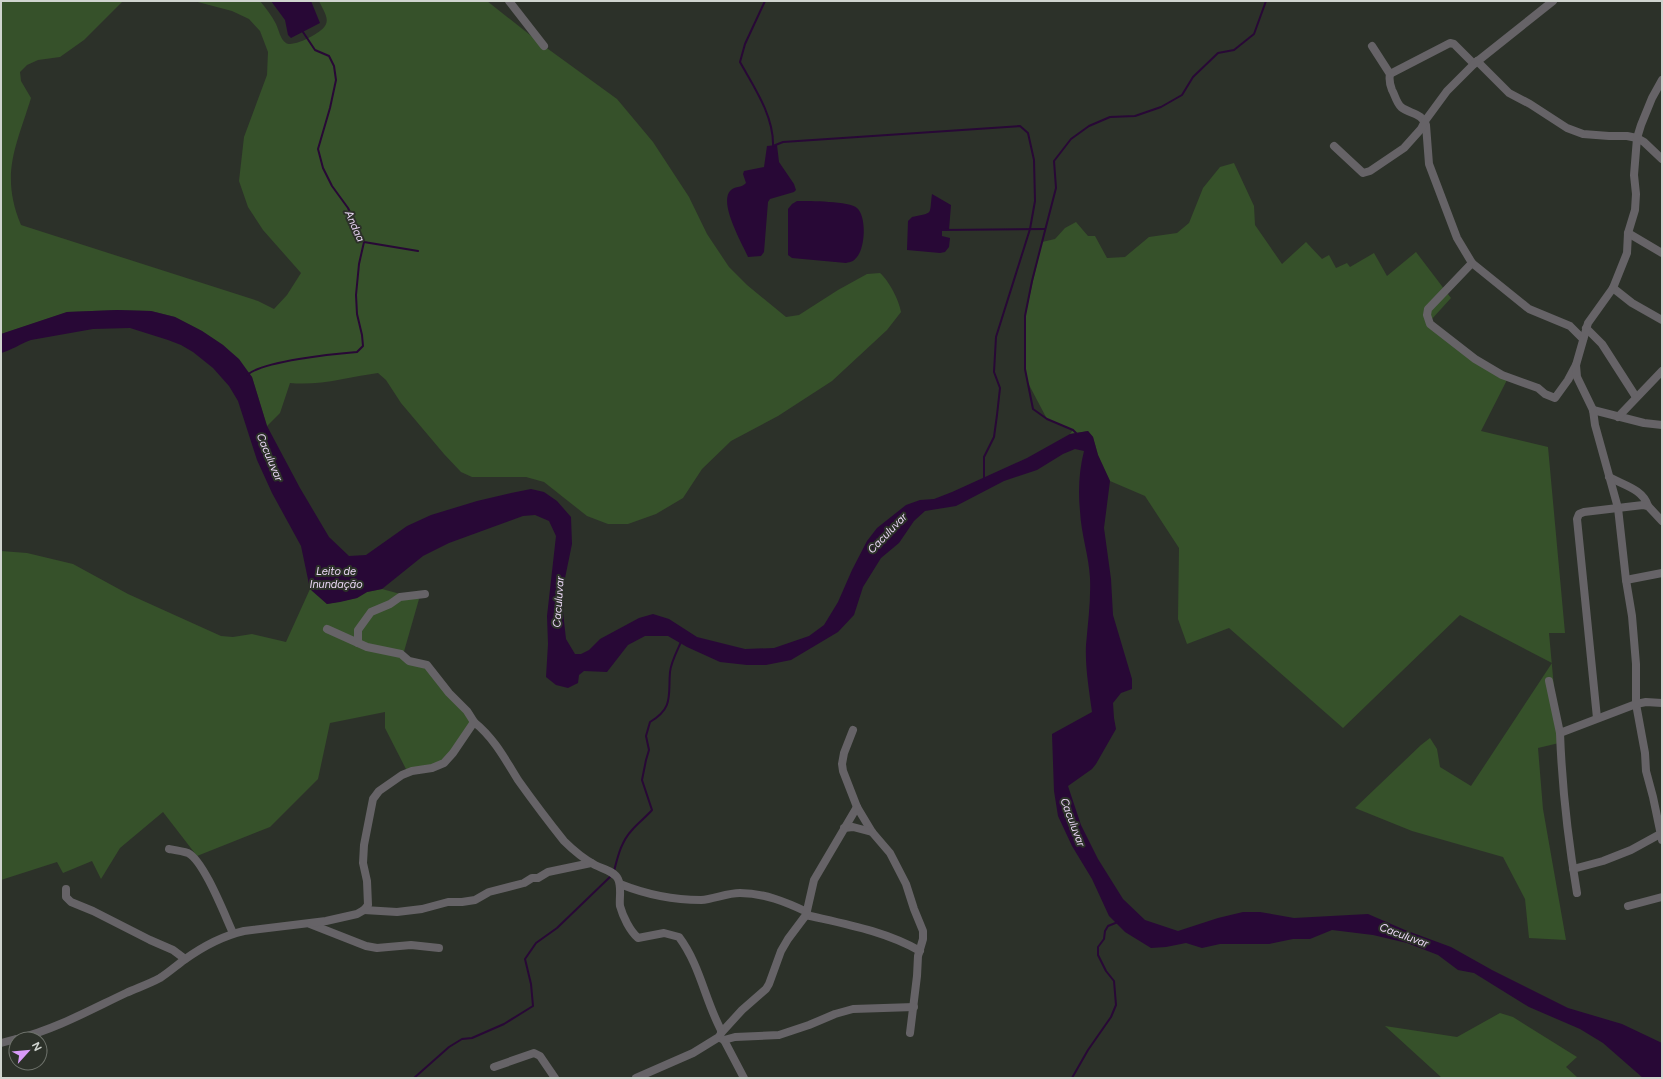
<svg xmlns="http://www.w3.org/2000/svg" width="1663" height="1079" font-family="Figtree,sans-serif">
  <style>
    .green { fill: #36512a }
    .water { fill: #280836 }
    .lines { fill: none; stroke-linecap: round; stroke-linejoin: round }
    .stream { stroke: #280836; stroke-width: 2 }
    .minor { stroke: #666367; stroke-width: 8 }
    .labels { text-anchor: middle; stroke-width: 4; stroke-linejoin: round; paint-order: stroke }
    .water-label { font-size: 11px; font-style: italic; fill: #ecd8f7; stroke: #2c3129 }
  </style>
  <rect width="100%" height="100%" fill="#2c3129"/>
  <!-- green -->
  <g class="green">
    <path d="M1,1H123L84,40L60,57L38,60L27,65L20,72L21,81L31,98C16,147 0,174 21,225L258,301L274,309L287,295L301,273L263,230L248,207L239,181L244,137L267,75L268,52L260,31L249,19L232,11L194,1H260C266,8 272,16 276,24C279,30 280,39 286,43C293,48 324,32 326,24C329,17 322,8 319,1H487L544,46L617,99L653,142L689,197L707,234L729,267L747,285L786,317L799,315L838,290L867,274L880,273C889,281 899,300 901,312L887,330L832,381L778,416L731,441L702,469L683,498L656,514L628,524H608L587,516L544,482L526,477H472L461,472L444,454L401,403L386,380L378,373C349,377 320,386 290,383L280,413L267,426L252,377L223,345L202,331L175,317L151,311L117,310L67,312L1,334Z"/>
    <path d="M1234,163L1254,206L1255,225L1282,264L1306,242L1322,259L1329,255L1336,268L1347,263L1350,267L1374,253L1387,276L1416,252L1451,298L1431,320L1466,349L1509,376L1481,431L1548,447L1565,633H1549L1559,743L1538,748L1543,809L1566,940L1529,938L1525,899L1503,857L1412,831L1355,808L1421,745L1430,738L1437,749L1440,767L1471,786L1552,663L1460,615L1343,728L1229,628L1187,644L1178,619L1179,548L1145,496L1110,481L1098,455L1093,437L1088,431L1070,434L1073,430L1047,419L1027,381L1025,369V316L1042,242L1055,239L1065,228L1076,222L1088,236H1095L1107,258L1125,257L1149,237L1177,233L1189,223L1203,188L1220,167Z"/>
    <path d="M1,551L27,553L73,564L128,594L221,636L233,637L252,634L286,642L310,589L327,604L357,598L367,592L382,589L419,599L403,655L423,664L474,722L444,763L408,773L385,728V712L330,723L318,779L270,827L197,856L163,812L120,848L101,879L92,861L63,873L57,862L1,880Z"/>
    <path d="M1500,1013L1513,1017L1577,1057L1566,1067L1578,1078H1442L1385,1026L1457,1037Z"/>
  </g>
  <!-- water -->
  <g class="water">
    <path d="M271,1H311L320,23L291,38L288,35L285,20Z"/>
    <path d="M777,145L779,162L794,184L796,190L794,192L770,199L768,202L764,252L761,256L748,257C742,243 719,204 730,191C734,186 742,188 746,183L743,174L744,171L764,167L767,146Z"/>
    <path d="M932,194L951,205L949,230H942V236L950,238L949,247L945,252L940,253L907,250L908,221L912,217C934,212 929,216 932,194Z"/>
    <path d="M797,201C809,201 850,201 857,208C867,217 865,248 857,257C854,261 851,262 846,263L792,258L788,255V209L792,204Z"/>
    <path d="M117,310L151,311L175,317L202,331L223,345L239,359L252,377L267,426L300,488L329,537L349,556L366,555L407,526L431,515L477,501L511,493L531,489L544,492L557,501L571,517L572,544L564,583L563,612L566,639L575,654H581L589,650L600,639L639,618L653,614L669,619L697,637L745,649L774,648L809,636L824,625L838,602L852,570L867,541L877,528L906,505L920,500L934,499L952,492L1027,458L1070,434L1088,431L1093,437L1098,455L1110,481L1104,528L1111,579L1113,615L1132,679V689L1121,693L1113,703L1114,718L1116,729L1096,764L1092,769L1068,786L1081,825L1098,859L1123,899L1145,920L1178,931L1218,918L1243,912H1260L1294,918L1368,914L1405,930L1451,947L1492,970L1568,1008L1622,1024L1662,1043V1078H1643L1603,1043L1580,1029L1529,1007L1474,973L1458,970L1438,955L1407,943L1373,935L1332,930L1310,939H1293L1269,944H1220L1202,948L1186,943L1166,947L1151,948L1125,932L1109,916L1092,879L1072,846L1058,816L1054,791L1052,734L1092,712C1089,690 1085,667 1086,645C1088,622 1091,600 1090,578C1089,556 1081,534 1080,511C1078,492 1079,470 1084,451L1075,449L1063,454L1037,470L1004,481L956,506L925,511L914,521L899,543L881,558L863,587L854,615L838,632L791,660L766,665H747L720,662L687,647L668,636H645L628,645L607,672L584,671L579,675L578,683L568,688L556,685L546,677L548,644L547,616L556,536L549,521L535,515L523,516L449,543L423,556L382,589L367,592L357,598L340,602L327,604L310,589L301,546L272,493L257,460L238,401L229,386L213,368L193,352L181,345L168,340L130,328L93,329L31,340C20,344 12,350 1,353V334L67,312Z"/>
  </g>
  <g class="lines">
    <!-- stream -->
    <g class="stream">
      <path d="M765,1L745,44L740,62C754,87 774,116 773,146L783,142L1020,126L1028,133L1034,160L1035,201L1030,229L996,337L994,372L1000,388L997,415L994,437L984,457V479"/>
      <path d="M942,230L1045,229"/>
      <path d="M364,242L418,251"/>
      <path d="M247,375C263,361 333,354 357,352L363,346L362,335L357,314L356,295L359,264L364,242L348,208L332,186L323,168L318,149L330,108L336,80L334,66L329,56L315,50L303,32"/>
      <path d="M1078,435L1073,430L1047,419L1033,409L1025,369V316L1032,281L1056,188L1054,161L1071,139L1089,126L1110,117L1135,116L1161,107L1182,95L1193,77L1218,53L1234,50L1254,34L1266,1"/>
      <path d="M614,871C618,856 621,842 632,830C638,823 646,817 652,810L642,780L646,760L649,750L646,736L650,722C674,708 668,695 670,672C671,662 677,651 681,642"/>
      <path d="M414,1078L449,1047L462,1039L472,1038L504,1024L533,1006L531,984L525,959L536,943L557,928L612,875"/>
      <path d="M1072,1078L1088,1050L1111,1017L1116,1005L1114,981L1106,971L1098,955V947L1104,939L1105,931L1108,926L1118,922"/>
    </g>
    <!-- minor -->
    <g class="minor">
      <path d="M509,1L544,46"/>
      <path d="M1372,46L1390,74C1389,79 1390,85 1392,90C1395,95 1396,102 1401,107C1410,114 1422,113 1426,125L1429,164L1457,238L1472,263L1529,309L1570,326L1583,339"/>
      <path d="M1477,61L1509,93L1530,104L1567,128L1583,134L1609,136H1627L1637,138L1644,142L1662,159"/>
      <path d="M1390,74L1450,43L1454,44L1474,64"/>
      <path d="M1334,146L1363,173L1370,171L1404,148L1421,129L1425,121L1447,91L1474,64L1553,1"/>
      <path d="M1628,233L1662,253"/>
      <path d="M1472,263L1428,309L1427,315L1430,324L1475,359L1502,375L1538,388L1545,394L1555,398L1568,380L1576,365"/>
      <path d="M1613,288L1632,303L1662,320"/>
      <path d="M1586,328L1602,344L1636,397"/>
      <path d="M1593,410L1644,423L1662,425"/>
      <path d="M1618,417L1662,371"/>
      <path d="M1609,477C1623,485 1643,489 1648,506"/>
      <path d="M1626,580L1662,573"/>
      <path d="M327,629L367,647L401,654L409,661L427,665L449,693L467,711L474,722"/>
      <path d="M358,643V630L371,612L390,604L400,597L425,594"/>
      <path d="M1549,681L1560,733"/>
      <path d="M1662,703L1646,702L1636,704L1645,753L1646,771L1653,797L1662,840"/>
      <path d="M1597,718L1577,519L1579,514L1584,512L1643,505L1648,506L1662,521"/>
      <path d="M853,730L844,753L842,764L843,771L857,807L872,832L890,853L906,884L914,909L923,931V939L918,956L917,976L910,1033"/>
      <path d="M844,828L853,827L872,832"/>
      <path d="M169,849C175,850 182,851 188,853C204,861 225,916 233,933"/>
      <path d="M1573,869L1603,861L1631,850L1662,833"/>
      <path d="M620,884C645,894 673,900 701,900C714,899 727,893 740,893C764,893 786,902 807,912"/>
      <path d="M66,889V897L71,902L93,911L150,940L173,950L185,959"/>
      <path d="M1577,893C1568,840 1562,787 1560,733L1636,704V664L1632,616L1626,580L1618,508L1595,425L1593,410L1577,377L1576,365L1588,323L1613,288L1627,253L1628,233L1635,210L1636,194L1634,175L1637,138L1641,125L1652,98L1662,80"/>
      <path d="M1628,906L1662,897"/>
      <path d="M364,910L397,912L422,909L448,902H462L475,900L489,892L524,883L532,878H538L548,872L591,863"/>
      <path d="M806,915C845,924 885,931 920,951"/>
      <path d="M310,924L366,946L377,948L411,945L439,948"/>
      <path d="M721,1033L742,1010L766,989L769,984L781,951L788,939L806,915L814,880L857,807"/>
      <path d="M720,1038L724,1040L744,1078"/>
      <path d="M17,1039C56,1029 90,1010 126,993C137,988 149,984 160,978C168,973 176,966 184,960C202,947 222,936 244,931L326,921L357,914L364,910L368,905L367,881L363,863L364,845L373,799L379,791L402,775L412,771L432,768L444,763L453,753L474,722C494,738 505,759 518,780C533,801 548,821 564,841C573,850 584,859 595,865C603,869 614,871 618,879C622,887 619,898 620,906C623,917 630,931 638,938L664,933L679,937C700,965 705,1000 721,1030V1033L719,1037L693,1053L636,1078"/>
      <path d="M724,1040L735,1037L779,1035L809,1025L835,1014L853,1009L914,1007"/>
      <path d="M1,1043L16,1039"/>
      <path d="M494,1067L534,1053L540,1056L555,1078"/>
    </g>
  </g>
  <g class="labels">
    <!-- water labels -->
    <g class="water-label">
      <text transform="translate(355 226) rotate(66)" y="4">Andaa</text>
      <text transform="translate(270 457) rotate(67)" y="4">Caculuvar</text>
      <text transform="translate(887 533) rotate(-46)" y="4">Caculuvar</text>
      <text x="336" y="575">Leito de<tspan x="336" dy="13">Inundação</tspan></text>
      <text transform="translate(558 602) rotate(-86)" y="4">Caculuvar</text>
      <text transform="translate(1073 822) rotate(69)" y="4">Caculuvar</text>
      <text transform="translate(1404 935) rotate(20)" y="4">Caculuvar</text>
    </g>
  </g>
  <!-- border -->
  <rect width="1663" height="1079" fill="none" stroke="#d0d4cf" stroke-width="4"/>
  <!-- north arrow -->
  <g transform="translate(28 1051) rotate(63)"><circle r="19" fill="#2c3129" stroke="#6e726b"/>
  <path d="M0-3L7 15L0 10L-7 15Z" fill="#d89af8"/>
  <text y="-6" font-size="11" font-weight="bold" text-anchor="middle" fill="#d0d4cf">N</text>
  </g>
</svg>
